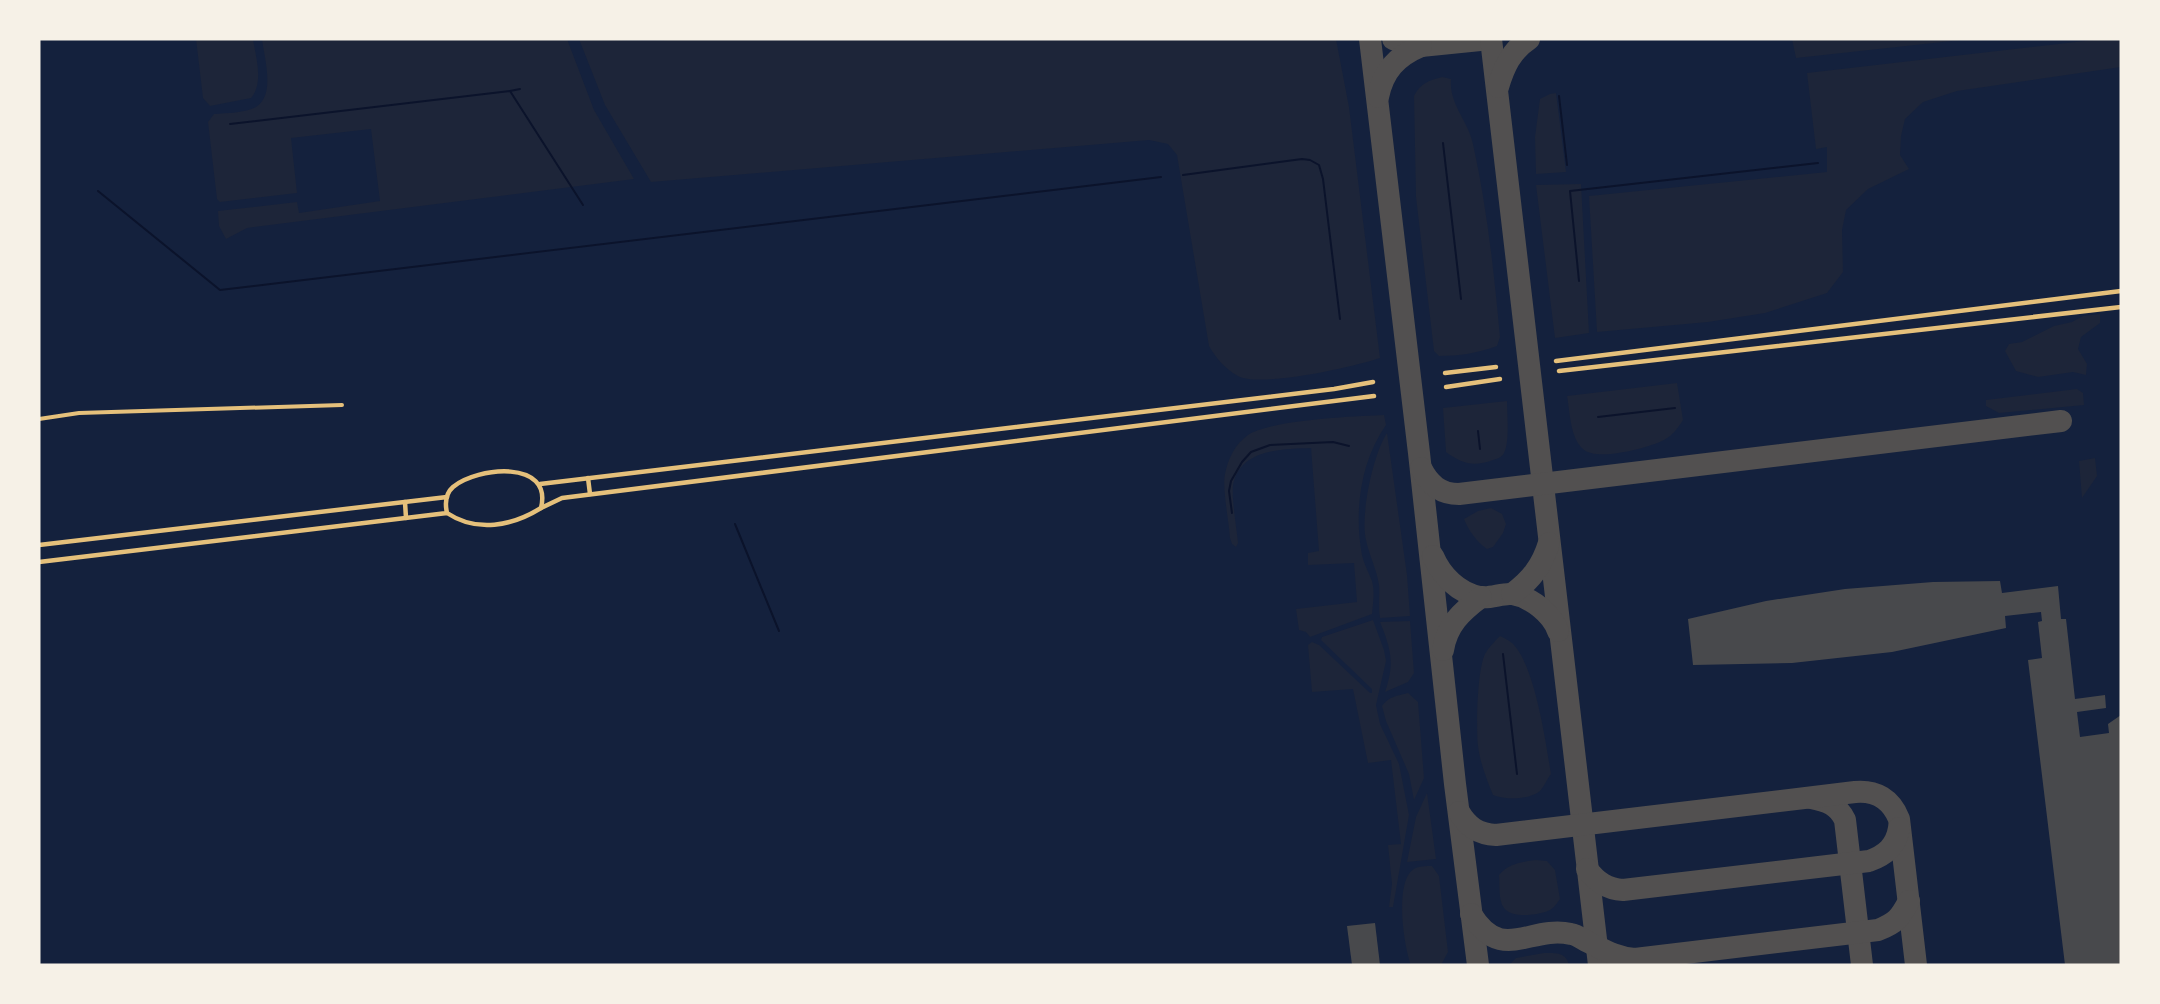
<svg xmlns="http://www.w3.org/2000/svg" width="2160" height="1004" font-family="'Exo 2',sans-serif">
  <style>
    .green { fill: #1d2539 }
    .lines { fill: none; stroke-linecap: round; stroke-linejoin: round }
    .stream { stroke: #0b132b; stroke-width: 2 }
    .taxiway { stroke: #525050; stroke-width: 22 }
    .building { fill: #48494c }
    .minor { stroke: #e5c07b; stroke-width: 4 }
    .tertiary { stroke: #e5c07b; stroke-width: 4.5 }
  </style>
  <rect width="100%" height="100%" fill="#14213d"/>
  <!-- green -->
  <g class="green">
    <path d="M196,39H253C256,58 264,83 251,98L210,106L203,98Z"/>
    <path d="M262,39H567L594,110L634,179L247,228L226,239L219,226L218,211L297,202L299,213L380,201L371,129L291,138L297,193L220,202L217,199L208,122L214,114C227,113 245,113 256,107C276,95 264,57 262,39Z"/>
    <path d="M579,39C613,39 645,43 678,39H1336L1349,107L1380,358C1353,367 1261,388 1238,376C1225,369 1216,358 1209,346L1177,155L1168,144L1149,140L651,182L605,105Z"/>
    <path d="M1792,39H1970L1796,58Z"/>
    <path d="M2102,39H2121V67L1957,91L1923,102L1905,119L1901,136L1900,155L1909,169L1868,189L1846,210L1842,230L1843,272L1827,293L1765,313L1708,322L1597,332L1589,196L1827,172V147L1816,149L1807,73Z"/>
    <path d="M1442,77L1451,79C1449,105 1468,120 1473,144C1487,207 1494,272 1500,337L1497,346C1478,353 1459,356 1439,356L1434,351L1416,197L1414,96C1421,83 1428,81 1442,77Z"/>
    <path d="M1556,93L1566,172L1536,174L1535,137L1540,99L1550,94Z"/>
    <path d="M1581,184L1589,333L1555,338L1536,185Z"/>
    <path d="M2100,314V323L2081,337L2078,349L2087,364L2086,375L2073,372L2038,377L2016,371L2005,351L2009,344L2022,342L2054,326L2072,322L2083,316Z"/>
    <path d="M1677,383L1683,420C1678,428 1673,435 1664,440C1649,448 1596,462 1583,449C1570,438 1570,412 1567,396Z"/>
    <path d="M2077,389L2083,393L2084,405L1999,413L1986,406V400Z"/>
    <path d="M1507,401C1507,414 1510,442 1504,453C1502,457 1497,459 1493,460C1474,467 1462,464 1446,452L1443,408Z"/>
    <path d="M1384,415L1386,425C1360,462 1354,512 1362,555C1364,564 1369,573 1372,581C1375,592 1373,603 1372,614L1310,637L1306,632L1299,630L1296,609L1357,602L1354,563L1308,565V553L1319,551L1311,448C1284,449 1243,449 1234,481C1230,492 1237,529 1238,543L1236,547L1232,544L1230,538C1229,521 1222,489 1225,474C1228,459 1235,444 1248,435C1269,420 1356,416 1384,415Z"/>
    <path d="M1387,433L1407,575L1410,616L1380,618C1378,607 1380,596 1379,585C1377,570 1369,555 1366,540C1360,516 1373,454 1387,433Z"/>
    <path d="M2095,458L2097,476L2082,498L2079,461Z"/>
    <path d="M1491,508L1502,514L1506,524L1503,533L1493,547L1487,549C1476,541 1469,531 1464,519L1478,511Z"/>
    <path d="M1373,620L1384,650L1386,661L1376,705L1380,724L1399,764L1409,815L1393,907H1389L1392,884L1388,845L1401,844L1391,760L1368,763L1353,689L1312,692L1308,645L1312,642L1319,645L1370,693H1372V689L1321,640L1322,637Z"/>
    <path d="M1410,621L1414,673L1408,682L1385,692C1395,664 1391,649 1380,622Z"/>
    <path d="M1500,636C1504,638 1509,640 1512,643C1535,664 1546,744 1551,774C1547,779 1544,787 1540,791C1529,800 1506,800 1493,795C1487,780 1480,763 1478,746C1476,727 1477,671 1485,654C1489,647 1494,642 1500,636Z"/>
    <path d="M1408,693L1418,702L1424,778L1414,800L1409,774L1386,721L1382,706C1389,696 1397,696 1408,693Z"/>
    <path d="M1427,793L1436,859L1407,862L1416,817Z"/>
    <path d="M1536,860L1547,861L1555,870L1560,899C1557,903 1555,907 1550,910C1540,915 1512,919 1504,908C1498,900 1500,884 1499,875C1509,863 1522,862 1536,860Z"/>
    <path d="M1432,866L1439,876L1448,952L1441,965H1411C1404,946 1394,881 1414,869C1418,866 1427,866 1432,866Z"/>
    <path d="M1544,953C1556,953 1566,952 1569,965H1509L1516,958Z"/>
  </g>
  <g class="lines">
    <!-- stream -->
    <g class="stream">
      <path d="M510,91L520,89"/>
      <path d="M1559,96L1567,165"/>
      <path d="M230,124L510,91L583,205"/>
      <path d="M1443,143L1461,299"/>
      <path d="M1183,175L1302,159L1310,160L1319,165L1323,179L1340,319"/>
      <path d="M98,191L220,290L1161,177"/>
      <path d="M1579,281L1570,191L1818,163"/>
      <path d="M1598,417L1675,408"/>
      <path d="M1478,431L1480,449"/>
      <path d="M1232,513L1229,491L1231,481L1242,462L1251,452L1270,445L1333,442L1349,446"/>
      <path d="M735,524L779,631"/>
      <path d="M1503,654L1517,774"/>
    </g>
    <!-- taxiway -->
    <g class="taxiway">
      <path d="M1370,39L1419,453L1455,784L1478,965"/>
      <path d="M1393,39L1411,46H1421L1490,39"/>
      <path d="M1491,39L1599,965"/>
      <path d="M1498,87C1504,67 1511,51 1529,39"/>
      <path d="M1378,97C1383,71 1397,56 1421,46"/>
      <path d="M1421,468C1429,484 1440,494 1459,494L2061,421"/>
      <path d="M1433,556C1441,575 1458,593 1480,597C1490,599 1502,593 1512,594C1531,597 1552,614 1558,631"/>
      <path d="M1512,594C1531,580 1542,566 1549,543"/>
      <path d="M1443,650C1447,625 1461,612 1481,597"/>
      <path d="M1811,798C1827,801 1838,805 1845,820L1862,965"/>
      <path d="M1459,812C1468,827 1478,834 1496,835L1855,792C1876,790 1891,799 1899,819L1916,965"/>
      <path d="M1587,869C1597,882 1607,889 1623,890L1869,861C1886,855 1896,846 1899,828"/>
      <path d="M1471,914C1502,964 1529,925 1571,934C1577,935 1582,939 1588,942C1604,950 1617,958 1635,959L1878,930C1896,923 1900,918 1909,901"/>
    </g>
  </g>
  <!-- building -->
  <g class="building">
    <path d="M2000,581L2002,593L2058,586L2061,619H2066L2075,699L2105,695L2106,708L2077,712L2080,737L2109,733L2108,724L2121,715V965H2065L2028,660L2042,658L2038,622L2042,621L2041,612L2005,616L2006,628L1892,652L1792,663L1693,665L1688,619L1766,601L1845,589L1933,582Z"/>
    <path d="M1375,923L1380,965H1352L1347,926Z"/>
  </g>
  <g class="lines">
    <!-- minor -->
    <path class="minor" d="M39,419L79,413L342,405"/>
    <!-- tertiary -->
    <g class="tertiary">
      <path d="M1556,361L2121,291"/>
      <path d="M1559,371L2121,307"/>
      <path d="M1445,373L1496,367"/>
      <path d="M1446,387L1500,379"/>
      <path d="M588,478L590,494"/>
      <path d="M540,484L1334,389L1373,382"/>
      <path d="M405,502L406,518"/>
      <path d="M541,508L562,498L1374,396"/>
      <path d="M39,545L447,497"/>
      <path d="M39,562L447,513C477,533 512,526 541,508C553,459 477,467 453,487C445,494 445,504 447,513"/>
    </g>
  </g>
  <!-- border -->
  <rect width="2160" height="1004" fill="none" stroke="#f6f1e7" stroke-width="81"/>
</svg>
